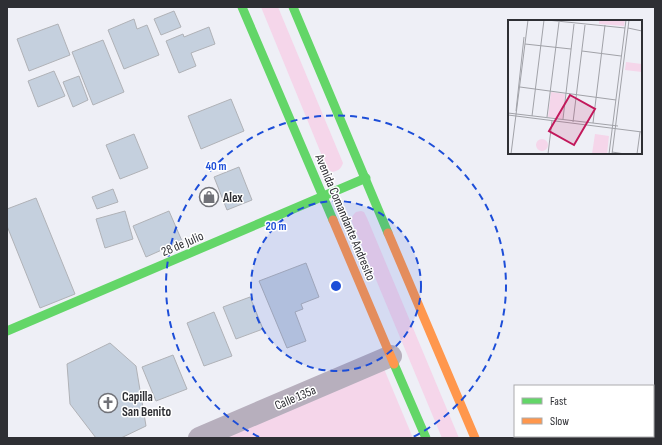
<svg xmlns="http://www.w3.org/2000/svg" width="662" height="445" font-family="'Sofia Sans Condensed',sans-serif">
  <style>
    .green { fill: #f5d6ea }
    .building { fill: #c5d0de; stroke: #b0b2b7 }
    .lines { fill: none; stroke-linecap: round; stroke-linejoin: round }
    .street { stroke: #b7afbd; stroke-width: 22 }
    .fast { stroke: #63d668; stroke-width: 9 }
    .slow { stroke: #ff974d; stroke-width: 9 }
    .ring { fill: none; stroke: #1d4ed8; stroke-width: 2; stroke-dasharray: 7 5 }
    .labels { text-anchor: middle; stroke-width: 3; stroke-linejoin: round; paint-order: stroke }
    .poi-label { font-size: 13px; font-weight: bold; fill: #2e2f34; stroke: #fff; text-anchor: start }
    .street-label { font-size: 13px; fill: #2e2f34; stroke: #fff }
    .inset-road { fill: none; stroke: #a1a2a8; stroke-width: 1 }
    .view { fill: #c2185b; fill-opacity: 0.15; stroke: #c2185b; stroke-width: 2 }
    .inset-edge { fill: none; stroke: #2e2f34; stroke-width: 2 }
    .centre { fill: #1d4ed8; stroke: #fff; stroke-width: 2 }
    .ring-label { font-size: 12px; text-anchor: middle; font-weight: bold; fill: #1d4ed8; stroke: #fff; stroke-width: 3; stroke-linejoin: round; paint-order: stroke }
  </style>
  <rect width="100%" height="100%" fill="#eeeff6"/>
  <!-- green -->
  <g class="green">
    <path d="M261,7H278L343,163C341,169 338,171 332,172L327,168Z"/>
    <path d="M361,211L364,212L367,218L459,438H442L352,222C351,217 353,215 356,212Z"/>
    <path d="M382,364L413,438H213Z"/>
  </g>
  <!-- building -->
  <g class="building">
    <path d="M174,11L181,27L161,35L154,19Z"/>
    <path d="M134,19L137,29L147,25L159,55L124,69L108,30Z"/>
    <path d="M58,24L70,55L29,71L17,39Z"/>
    <path d="M209,27L215,44L191,53L196,66L179,73L166,41L183,34L184,37Z"/>
    <path d="M103,40L124,92L93,105L72,52Z"/>
    <path d="M54,71L65,96L38,107L28,81Z"/>
    <path d="M79,76L88,100L73,107L63,82Z"/>
    <path d="M231,99L244,131L201,149L188,116Z"/>
    <path d="M134,134L148,168L120,179L106,145Z"/>
    <path d="M239,167L252,200L227,210L214,177Z"/>
    <path d="M113,189L118,202L97,209L92,197Z"/>
    <path d="M36,198L75,294L40,308L7,226V209Z"/>
    <path d="M125,211L133,239L105,248L96,219Z"/>
    <path d="M169,211L182,241L146,257L133,226Z"/>
    <path d="M306,263L319,297L301,304L303,309L295,312L306,341L287,348L259,281Z"/>
    <path d="M250,297L263,329L236,339L223,307Z"/>
    <path d="M214,312L232,356L204,366L187,323Z"/>
    <path d="M110,343L136,366L146,426L121,438H96L70,404L67,364Z"/>
    <path d="M173,355L187,389L156,401L142,367Z"/>
  </g>
  <g class="lines">
    <!-- street -->
    <g class="street">
      <path d="M653,424L655,423"/>
      <path d="M199,438L391,356"/>
      <path d="M620,438L625,436"/>
    </g>
    <!-- fast -->
    <g class="fast">
      <path d="M242,7L333,220"/>
      <path d="M293,7L388,233"/>
      <path d="M7,331L366,178"/>
      <path d="M394,364L426,438"/>
    </g>
    <!-- slow -->
    <g class="slow">
      <path d="M333,220L394,364"/>
      <path d="M388,233L475,438"/>
    </g>
  </g>
  <!-- distance rings -->
  <circle cx="336" cy="286" r="85" fill="#1d4ed8" fill-opacity=".12"/>
  <g class="ring">
    <circle cx="336" cy="286" r="85"/>
    <path d="M259 437A170 170 0 1 1 413 437"/>
  </g>
  <!-- icons -->
  <defs>
    <g id="shop-ring" transform="scale(1)"><circle r="9.5" fill="#fff" stroke="#717278" stroke-width="1.5"/><path d="M-5-2.5h2.3a2.7 3.5 0 0 1 5.4 0H5L5.5 6h-11ZM-1.5-2.5h3a1.5 2.3 0 0 0-3 0Z" fill="#717278"/></g>
    <g id="church-ring" transform="scale(1)"><circle r="9.5" fill="#fff" stroke="#717278" stroke-width="1.5"/><path d="M-1.2-6h2.4v3.5h3.3v2.4h-3.3V6h-2.4V-.1h-3.3v-2.4h3.3Z" fill="#717278"/></g>
  </defs>
  <g fill-rule="evenodd">
    <use href="#shop-ring" x="209" y="197"/>
    <use href="#church-ring" x="108" y="403"/>
  </g>
  <g class="labels">
    <!-- poi labels -->
    <g class="poi-label">
      <text x="223" y="202">Alex</text>
      <text x="122" y="401">Capilla<tspan x="122" dy="15">San Benito</tspan></text>
    </g>
    <!-- street labels -->
    <g class="street-label">
      <text transform="translate(346 217) rotate(67)" y="5">Avenida Comandante Andresito</text>
      <text transform="translate(182 243) rotate(-23)" y="5">28 de Julio</text>
      <text transform="translate(295 397) rotate(-23)" y="5">Calle 135a</text>
    </g>
  </g>
  <!-- overview -->
  <g transform="translate(508 20)">
    <rect width="134" height="134" fill="#eeeff6"/>
    <path d="M91,0H117L116,6L91,4ZM118,42L134,44V52L117,50ZM43,72L57,74L55,99L40,97ZM87,114L101,116L99,134H84ZM28 125a6 6 0 1 1 12 0a6 6 0 1 1-12 0Z" fill="#f5d6ea"/>
    <path class="inset-road" d="M39,0L117,8M120,8L134,11M17,24L63,29M74,31L113,36M12,67L108,80M8,91L16,17M0,93L110,106M0,95L134,112M24,96L36,0M39,97L51,2M55,99L66,4M65,102L77,5M85,103L97,5M104,132L117,134M3,134L20,0M40,134L44,101M101,134L118,0M104,134L121,0M129,134L132,112"/>
    <path class="view" d="M62,75L87,89L66,125L41,111Z"/>
    <rect width="134" height="134" class="inset-edge"/>
  </g>
  <circle cx="336" cy="286" r="6" class="centre"/>
  <g class="ring-label">
    <text x="216" y="170">40 m</text>
    <text x="276" y="230">20 m</text>
  </g>
  <!-- border -->
  <rect width="662" height="445" fill="none" stroke="#2e2f34" stroke-width="16"/>
  <!-- legend -->
  <rect x="514" y="385" width="140" height="52" fill="#ffffff" stroke="#abacae"/>
  <rect x="522" y="398" width="20" height="6" fill="#63d668" stroke="#abacae"/>
  <text x="550" y="405" font-size="12" fill="#2e2f34">Fast</text>
  <rect x="522" y="418" width="20" height="6" fill="#ff974d" stroke="#abacae"/>
  <text x="550" y="425" font-size="12" fill="#2e2f34">Slow</text>
</svg>
